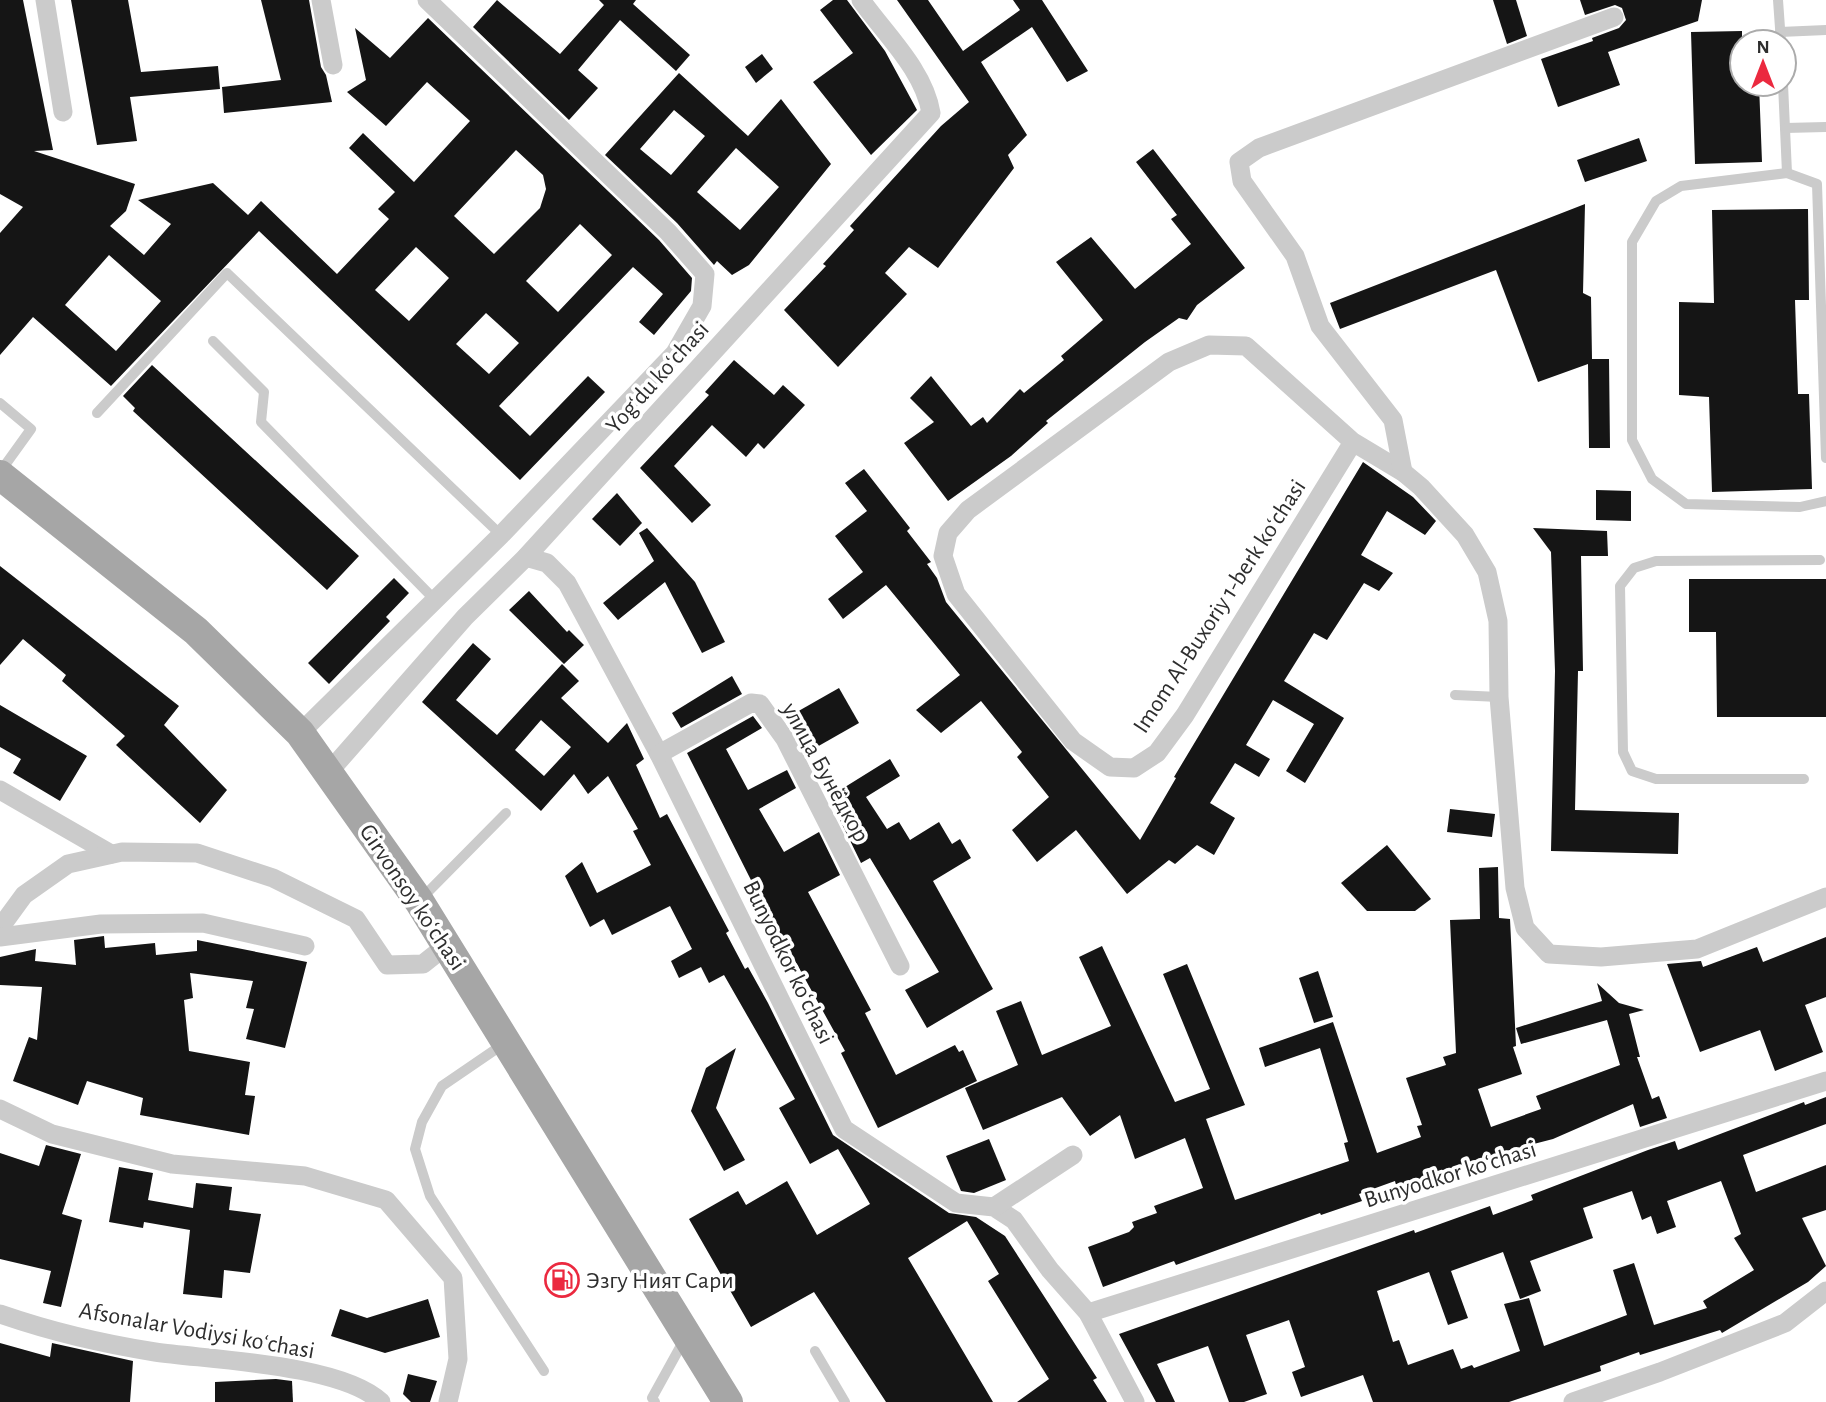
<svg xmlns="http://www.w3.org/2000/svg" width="1826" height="1402" font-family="'Alegreya Sans',sans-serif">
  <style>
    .building { fill: #151515; fill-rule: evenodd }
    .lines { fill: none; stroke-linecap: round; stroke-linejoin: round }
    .service { stroke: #cbcbcb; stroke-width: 10 }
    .minor { stroke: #cbcbcb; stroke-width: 19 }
    .primary { stroke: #a6a6a6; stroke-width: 30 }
    .labels { text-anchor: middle; stroke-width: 7; stroke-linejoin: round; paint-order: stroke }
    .street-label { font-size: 24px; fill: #2e2e2e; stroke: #fff }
    .poi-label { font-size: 24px; fill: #2e2e2e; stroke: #fff; text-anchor: start }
  </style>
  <rect width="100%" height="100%" fill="#fff"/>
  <!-- building -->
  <g class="building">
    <path d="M0,0H23L53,150L34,151L135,184L126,211L110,226L144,255L171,224L138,200L213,183L248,215L261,201L337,274L389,219L378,209L395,192L349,148L363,133L414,182L470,121L427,82L386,126L347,92L366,80L355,28L390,58L428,18L659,240L692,278L691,291L654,335L639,322L663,294L633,267L499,406L530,436L588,376L605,392L520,480L259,231L111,386L33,317L0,355V233L23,207L0,194ZM516,150L543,175L546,189L540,208L494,254L454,216ZM580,224L612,255L558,312L526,281ZM416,247L449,278L409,321L375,290ZM109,255L161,301L116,351L65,305ZM486,313L519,343L489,374L456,344Z"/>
    <path d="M71,0H128L141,72L218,66L220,89L130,97L137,141L97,145Z"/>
    <path d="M261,0H309L321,67L326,75L332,102L224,113L222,87L281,80Z"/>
    <path d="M497,0L560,54L604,5L599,0H636L633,4L690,55L676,71L620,20L578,70L598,88L569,120L473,27Z"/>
    <path d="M833,0H847L885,51L917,110L871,155L813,82L853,53L820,10Z"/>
    <path d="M897,0H928L963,51L1020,10L1013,0H1042L1088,71L1067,82L1032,27L981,62L1027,135L1008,155L1014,168L938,268L909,247L885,273L907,294L838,367L784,310L826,266L823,264L854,230L850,226L941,126L969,102Z"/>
    <path d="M1493,0H1516L1527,36L1507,44Z"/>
    <path d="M1580,0H1702L1698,21L1608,52L1620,85L1558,107L1541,59L1593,41L1592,38L1619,28L1626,20L1622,8L1615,5L1585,15Z"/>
    <path d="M1742,31V84H1759L1762,162L1695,164L1691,32Z"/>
    <path d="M762,54L773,69L756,83L745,67Z"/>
    <path d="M679,73L748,136L781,99L831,164L749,265L732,275L717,261L714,265L677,223L605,155ZM674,110L705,136L671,175L640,149ZM736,148L779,187L740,230L697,192Z"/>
    <path d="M1639,138L1647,161L1585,182L1577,160Z"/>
    <path d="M1153,149L1245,268L1197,305L1187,320L1179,318L1145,342L1046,421L1048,423L1011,456L948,501L904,443L934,422L910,398L931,376L971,426L983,417L987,423L1020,389L1024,393L1064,360L1061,356L1103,320L1056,262L1091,237L1135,289L1191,244L1171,219L1177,215L1136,162Z"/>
    <path d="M1585,204L1583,293L1591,297L1592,359H1609L1610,448H1589L1588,364L1538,382L1496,270L1340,329L1330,303Z"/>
    <path d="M1808,209L1809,300H1795L1798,394H1809L1812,489L1712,492L1709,397L1679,395V302L1714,303L1712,210Z"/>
    <path d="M734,360L774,395L783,385L805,405L764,449L758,443L746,457L712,425L674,466L711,505L692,523L640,468L709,395L705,392Z"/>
    <path d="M152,365L359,556L327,590L133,411L135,408L123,396Z"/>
    <path d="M1363,462L1413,497L1436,521L1425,535L1387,511L1361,555L1393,573L1379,591L1364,583L1327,640L1314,633L1284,681L1344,718L1305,783L1286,771L1314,724L1273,700L1246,745L1270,759L1259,777L1235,763L1210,803L1235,818L1214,855L1197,845L1175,864L1169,860L1127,894L1076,830L1037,862L1012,830L1049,797L1017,757L1022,752L981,701L941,733L916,710L960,675L886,585L843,619L828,599L863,572L835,536L867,511L845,483L864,469L910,528L907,531L931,562L927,564L937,578L946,602L1140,840L1176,778L1174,777Z"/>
    <path d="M1596,490L1631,491V521L1596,520Z"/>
    <path d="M617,493L642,523L620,546L592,519Z"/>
    <path d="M647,528L695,582L725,642L702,653L665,582L618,620L603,603L654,561L639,533Z"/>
    <path d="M1533,528L1607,531L1608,556H1581L1583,671H1578L1575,810L1679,813L1678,854L1551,851L1555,671L1551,552Z"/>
    <path d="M0,566L179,706L164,725L227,790L200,823L116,745L125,736L62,681L66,675L23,639L0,665Z"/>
    <path d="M394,578L409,593L386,617L390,621L329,684L308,663Z"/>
    <path d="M1689,579H1826V717H1717L1716,632H1689Z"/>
    <path d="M529,591L567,632L569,630L584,645L564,664L509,610Z"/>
    <path d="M473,643L491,659L456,700L497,735L562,664L579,681L561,698L608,743L627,723L644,759L636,765L660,818L667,814L729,931L726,933L745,969L748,967L768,1003L833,1135L949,1213L976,1217L1005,1236L1097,1378L1093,1380L1107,1402H1017L1049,1379L988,1281L999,1274L967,1221L908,1258L993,1402H886L814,1292L751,1327L689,1219L738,1191L746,1205L787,1181L817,1235L870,1204L838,1149L810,1164L779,1108L795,1099L724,975L709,983L701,967L679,978L671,961L692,949L670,906L612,935L604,919L590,927L565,876L582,862L597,893L651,865L633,831L638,829L608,776L588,794L574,774L541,811L422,702ZM541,720L571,747L544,776L515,750Z"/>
    <path d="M732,676L742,694L681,728L672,713Z"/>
    <path d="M839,688L859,723L808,752L788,717Z"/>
    <path d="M0,705L87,756L60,801L13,773L21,759L0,747Z"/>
    <path d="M753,716L762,728L726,749L748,790L787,770L796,788L759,809L784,852L819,832L840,875L808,892L871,1010L865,1013L896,1075L955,1045L959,1052L963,1050L977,1081L878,1128L841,1053L845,1051L758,894L687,753Z"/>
    <path d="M890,759L900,776L866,797L887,829L899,822L910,840L939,822L952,844L960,839L971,858L933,881L993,989L927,1028L905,990L939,972L870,858L861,863L840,820L851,814L837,792Z"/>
    <path d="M1450,809L1495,814L1492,837L1447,832Z"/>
    <path d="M1387,845L1431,899L1415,911H1367L1341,883Z"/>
    <path d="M1498,867L1499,918L1510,919L1516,1046L1513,1047L1522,1074L1478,1089L1491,1127L1541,1109L1536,1096L1620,1065L1607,1020L1521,1044L1516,1028L1602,1001L1597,983L1619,1003L1644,1010L1629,1014L1640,1057H1637L1652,1099L1659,1096L1667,1118L1640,1127L1633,1104L1553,1139L1506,1151L1397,1189L1395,1181L1359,1194L1362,1201L1321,1215L1320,1213L1176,1265L1174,1261L1103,1287L1088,1247L1129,1232L1134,1227L1132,1222L1157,1213L1154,1206L1203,1188L1185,1138L1135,1159L1120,1115L1090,1136L1062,1097L983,1130L965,1088L1018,1065L996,1011L1021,1001L1042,1055L1111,1026L1079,957L1102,946L1175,1102L1210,1089L1163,974L1187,964L1245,1105L1206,1119L1235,1200L1349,1161L1344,1143L1348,1142L1320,1048L1265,1067L1259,1048L1333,1022L1377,1153L1421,1137L1417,1126L1422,1125L1406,1078L1446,1065L1443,1057L1456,1053L1450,920L1480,919L1479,868Z"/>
    <path d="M104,936L105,948L155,943L156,955L197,951V940L307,962L285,1048L246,1039L254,1009L246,1008L253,981L190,973L193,998L184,1000L189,1051L250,1062L245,1095L255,1096L249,1135L140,1115L143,1098L87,1081L78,1105L13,1081L29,1037L37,1040L42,987L0,985V957L36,949L35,961L76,965L74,940Z"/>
    <path d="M1826,937V997L1805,1005L1823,1052L1775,1071L1760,1030L1700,1052L1667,964L1701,961L1703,967L1757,947L1763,962Z"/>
    <path d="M1318,971L1333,1017L1314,1023L1299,978Z"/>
    <path d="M736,1048L716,1108L745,1160L724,1171L691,1111L706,1068Z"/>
    <path d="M1826,1097V1124L1743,1155L1756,1192L1826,1165V1210L1802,1218L1826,1266L1808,1282L1722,1333L1720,1330L1640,1355L1639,1352L1600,1366L1601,1371L1509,1402H1373L1363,1375L1301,1397L1292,1372L1305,1367L1289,1320L1246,1335L1267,1394L1244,1402H1229L1208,1346L1157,1364L1175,1402H1156L1119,1334L1414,1230L1415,1233L1490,1206L1493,1215L1533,1200L1531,1195L1648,1150L1675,1141L1678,1150L1804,1102L1805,1105ZM1721,1181L1741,1234L1734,1238L1754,1270L1703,1301L1707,1308L1654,1325L1634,1263L1613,1270L1627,1315L1544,1346L1529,1298L1504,1304L1520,1351L1474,1368L1472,1365L1461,1369L1453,1349L1408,1365L1399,1340L1393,1342L1377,1291L1429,1272L1448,1325L1468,1318L1451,1271L1503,1252L1520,1299L1541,1291L1530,1261L1593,1238L1583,1208L1632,1191L1642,1220L1651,1216L1657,1234L1676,1227L1667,1201Z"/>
    <path d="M989,1139L1006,1180L974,1193L961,1191L946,1156Z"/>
    <path d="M46,1145L81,1154L62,1214L82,1220L61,1307L43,1303L51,1271L0,1259V1153L39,1166Z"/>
    <path d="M119,1167L153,1173L148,1200L193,1208L196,1183L232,1187L229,1210L261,1214L250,1273L224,1270L222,1298L183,1294L190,1230L144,1222L143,1228L109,1222Z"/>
    <path d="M428,1299L440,1337L385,1353L331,1336L340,1309L367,1318Z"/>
    <path d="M0,1343L50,1357L52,1343L133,1361L130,1402H0Z"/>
    <path d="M408,1374L437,1381L430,1402H411L403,1394Z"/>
    <path d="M276,1379L292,1381L293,1402H215V1382Z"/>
  </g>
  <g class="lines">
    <!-- service -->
    <g class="service">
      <path d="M1778,0L1781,42"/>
      <path d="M1780,32L1826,30"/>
      <path d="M1783,84L1787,173"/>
      <path d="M1785,128L1826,127"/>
      <path d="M213,341L264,392L261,422L435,600"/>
      <path d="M0,403L31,429L0,472"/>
      <path d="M97,413L227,273L501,535"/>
      <path d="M1826,458L1817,184L1787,173L1681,186L1656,201L1632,242V440L1652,479L1686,504L1800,507L1826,501"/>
      <path d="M1455,695L1499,697"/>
      <path d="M1804,779H1656L1632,771L1623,752L1620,586L1634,568L1656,561L1820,560"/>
      <path d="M422,898L506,813"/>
      <path d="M502,1045L442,1086L422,1122L415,1149L430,1196L544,1371"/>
      <path d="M815,1351L845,1402"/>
      <path d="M655,1402L652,1398L684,1340"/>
    </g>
    <!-- minor -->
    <g class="minor">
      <path d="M45,0L63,112"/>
      <path d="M321,0L333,65"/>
      <path d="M1353,442L1185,715L1157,753L1134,768L1110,767L1073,741L956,594L943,556L948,533L968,510L1169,362L1209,345L1246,346L1353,442L1403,472L1421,487L1465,535L1487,572L1498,621L1499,697L1515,888L1525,928L1549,954L1601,957L1697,949L1826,897"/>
      <path d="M1403,472L1393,420L1320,326L1295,256L1242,181L1239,162L1259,148L1614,17"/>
      <path d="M526,557L547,563L567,583L659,754L844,1129L956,1203L994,1207L1014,1220L1050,1270L1088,1313L1135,1402"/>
      <path d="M300,733L501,535L675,353L702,306L705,274L668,232L427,0"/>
      <path d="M659,754L751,703L760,704L785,739L900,966"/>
      <path d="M328,773L465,617L526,557L931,113C924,70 885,34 861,0"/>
      <path d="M0,790L111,854"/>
      <path d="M0,928L24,895L68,864L122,852L197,853L273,878L356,919L387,965L423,964L447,945"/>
      <path d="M0,937L101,924L203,923L305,946"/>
      <path d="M0,1109L52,1134L172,1164L305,1176L386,1200L453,1278L458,1359L448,1402"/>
      <path d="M994,1207L1073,1155"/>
      <path d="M1088,1313L1826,1081"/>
      <path d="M0,1314C49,1331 104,1344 155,1352C211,1360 341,1364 381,1402"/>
      <path d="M1573,1402L1660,1372L1785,1323L1826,1291"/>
    </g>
    <!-- primary -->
    <path class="primary" d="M0,475L196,631L300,733L419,901L728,1402"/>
  </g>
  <!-- icons -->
  <defs>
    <g id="fuel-ring" transform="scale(1.75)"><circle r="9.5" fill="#fff" stroke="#eb293f" stroke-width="1.5"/><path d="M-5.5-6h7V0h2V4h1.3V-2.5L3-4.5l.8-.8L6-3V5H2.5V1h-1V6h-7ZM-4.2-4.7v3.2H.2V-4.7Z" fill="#eb293f"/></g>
  </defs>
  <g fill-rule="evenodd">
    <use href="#fuel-ring" x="562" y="1280"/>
  </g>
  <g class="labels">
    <!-- street labels -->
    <g class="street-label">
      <text transform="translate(657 377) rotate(-48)" y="8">Yogʻdu koʻchasi</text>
      <text transform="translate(1219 606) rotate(-57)" y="8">Imom Al-Buxoriy 1-berk koʻchasi</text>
      <text transform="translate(826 772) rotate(61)" y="8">улица Бунёдкор</text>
      <text transform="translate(413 897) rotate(56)" y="8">Girvonsoy koʻchasi</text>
      <text transform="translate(789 962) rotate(64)" y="8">Bunyodkor koʻchasi</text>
      <text transform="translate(1450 1174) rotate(-17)" y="8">Bunyodkor koʻchasi</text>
      <text transform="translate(197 1330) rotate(10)" y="8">Afsonalar Vodiysi koʻchasi</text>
    </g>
    <!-- poi labels -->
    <g class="poi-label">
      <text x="586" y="1288">Эзгу Ният Сари</text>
    </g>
  </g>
  <!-- north arrow -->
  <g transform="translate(1763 63)"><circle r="33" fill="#ffffff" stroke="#ababab" stroke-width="2"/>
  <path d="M0-5L12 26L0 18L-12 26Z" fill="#eb293f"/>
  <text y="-10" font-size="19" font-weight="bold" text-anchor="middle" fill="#2e2e2e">N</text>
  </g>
</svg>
